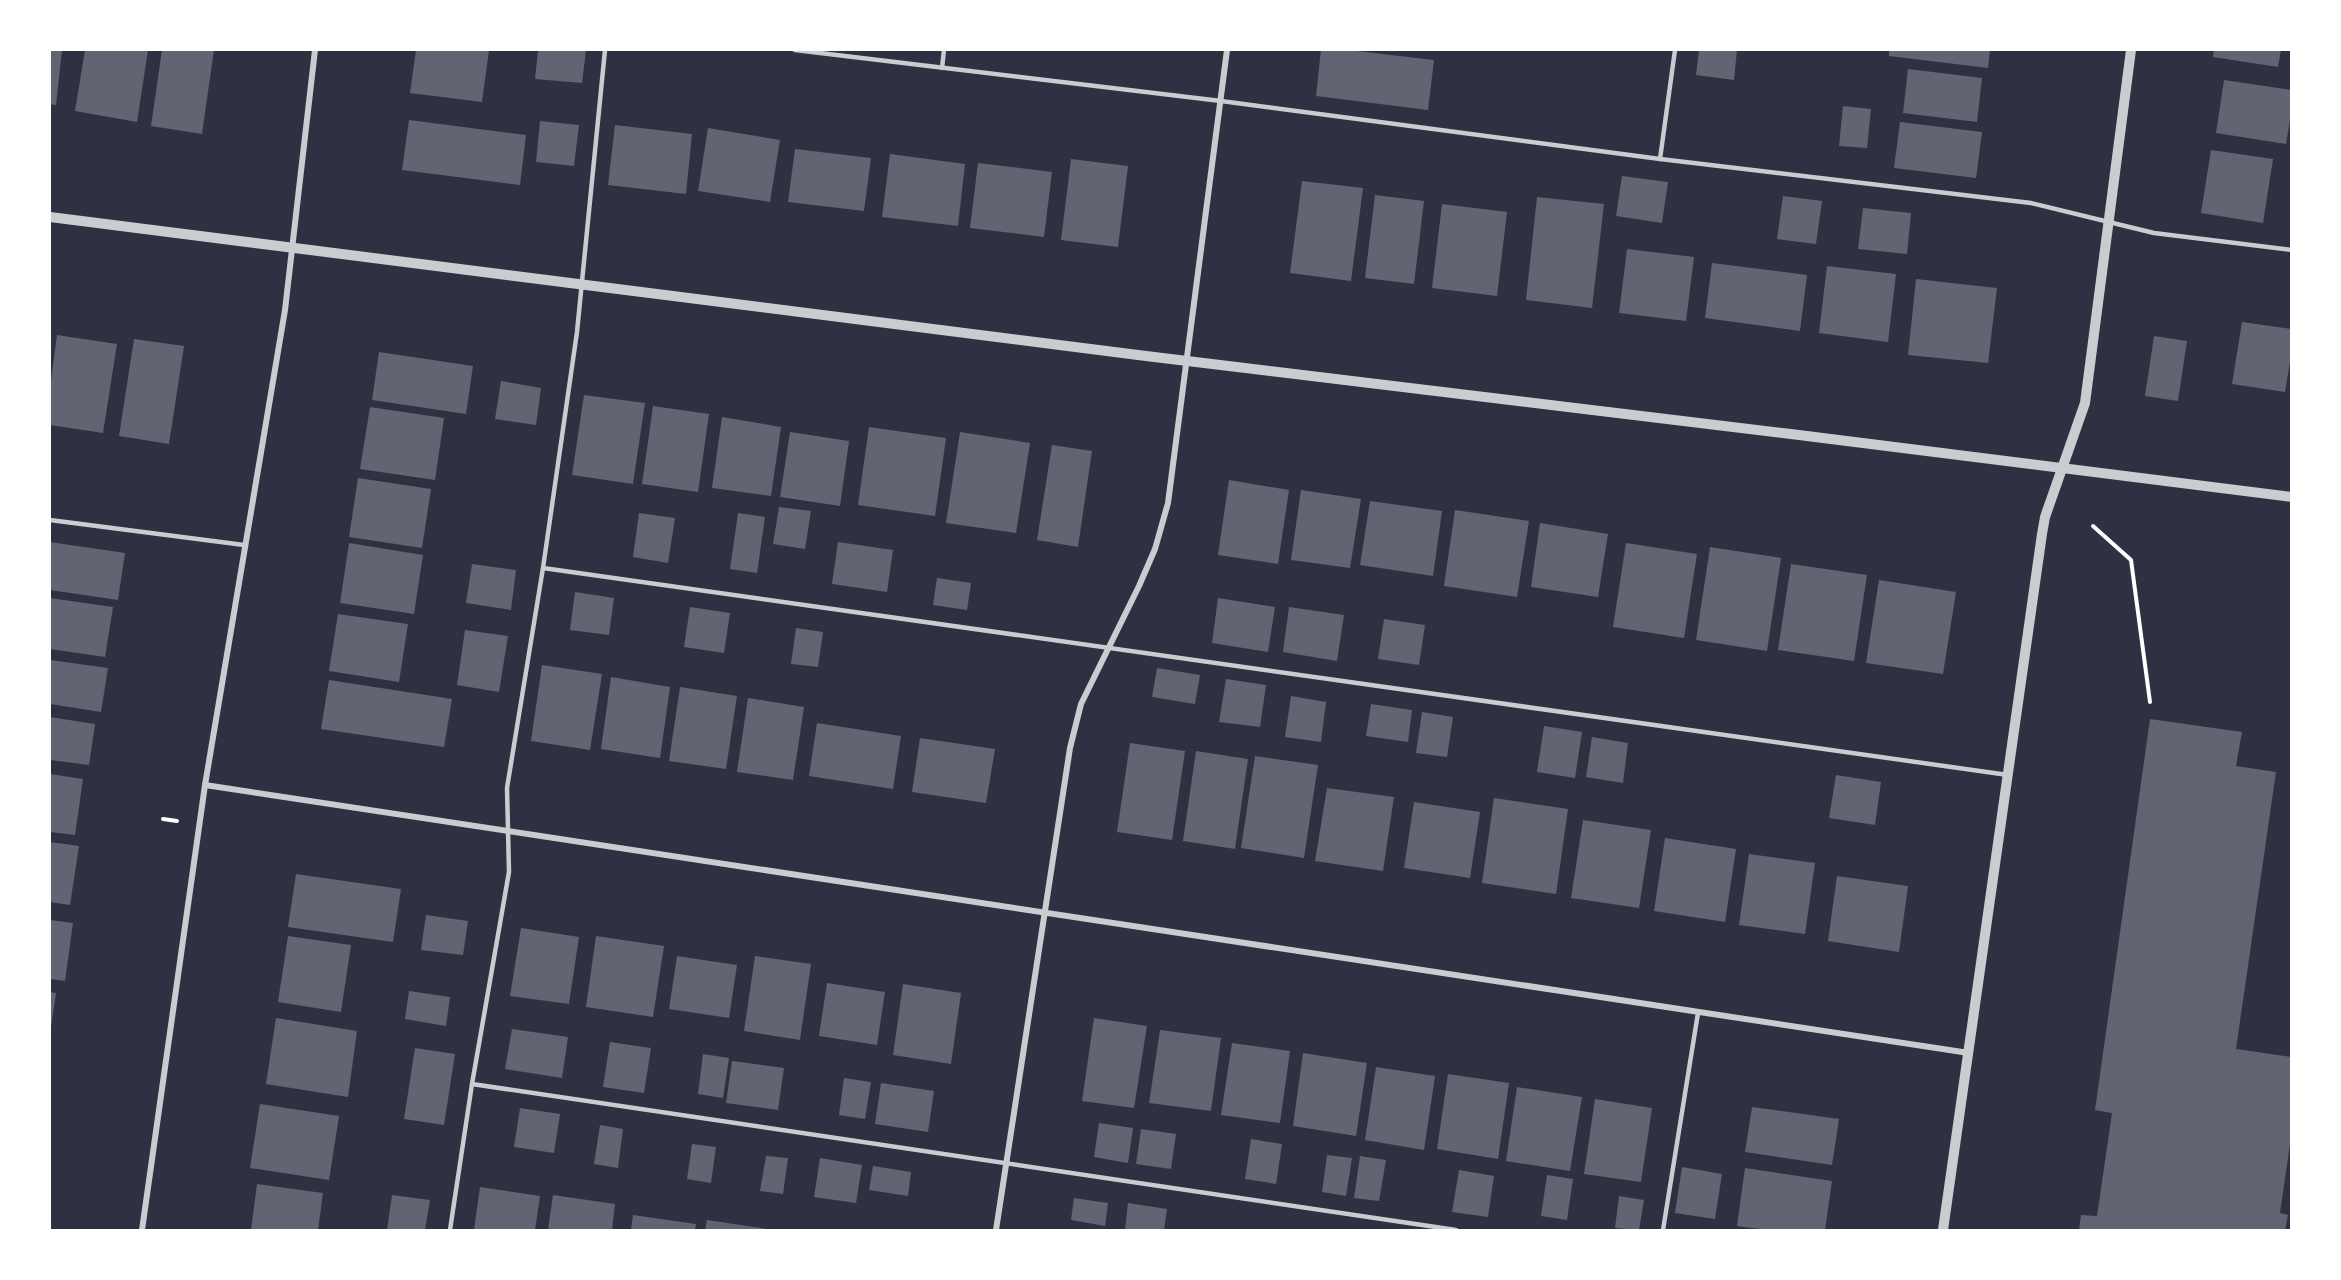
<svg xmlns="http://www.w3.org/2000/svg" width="2341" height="1280" font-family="Quicksand,sans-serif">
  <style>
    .building { fill: #626471 }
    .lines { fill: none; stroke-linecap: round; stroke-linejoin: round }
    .path { stroke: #fff; stroke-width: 4 }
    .service { stroke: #caccd0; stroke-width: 4.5 }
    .minor { stroke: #caccd0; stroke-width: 6 }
    .tertiary { stroke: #caccd0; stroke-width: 10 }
  </style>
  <rect width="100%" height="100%" fill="#2d3142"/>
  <!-- building -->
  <g class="building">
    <path d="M50,50H62L56,105L50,104Z"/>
    <path d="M85,50H148L137,122L75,111Z"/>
    <path d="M162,50H214L202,134L151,126Z"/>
    <path d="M416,50H489L482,102L410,93Z"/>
    <path d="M538,50H586L582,83L535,79Z"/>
    <path d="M1321,50H1348L1434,60L1428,110L1316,96Z"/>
    <path d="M1699,50H1737L1734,80L1696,75Z"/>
    <path d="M1889,50H1990L1988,68L1889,56Z"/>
    <path d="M2214,50H2281L2278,67L2213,57Z"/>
    <path d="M1908,69L1982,78L1977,122L1903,113Z"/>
    <path d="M2224,80L2292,90V108L2286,144L2216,133Z"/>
    <path d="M1843,106L1871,109L1867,148L1839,146Z"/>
    <path d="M409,120L526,135L520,185L402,170Z"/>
    <path d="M540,121L579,125L574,166L536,162Z"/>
    <path d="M1900,122L1982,132L1976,178L1894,168Z"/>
    <path d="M615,125L692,134L686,194L608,185Z"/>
    <path d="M708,128L780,140L770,202L698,191Z"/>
    <path d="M795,149L871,158L864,211L788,202Z"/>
    <path d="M2211,150L2273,159L2263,223L2201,213Z"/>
    <path d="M890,154L965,164L958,226L882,217Z"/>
    <path d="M1071,159L1128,166L1118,247L1061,240Z"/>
    <path d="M978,163L1052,172L1044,237L970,228Z"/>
    <path d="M1622,176L1668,182L1662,223L1616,216Z"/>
    <path d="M1302,181L1363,188L1351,281L1290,273Z"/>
    <path d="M1375,195L1424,201L1414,284L1365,278Z"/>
    <path d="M1783,196L1822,201L1816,244L1777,239Z"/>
    <path d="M1537,197L1604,204L1592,308L1526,300Z"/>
    <path d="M1442,204L1507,212L1497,296L1432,288Z"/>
    <path d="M1863,208L1911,213L1907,254L1858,249Z"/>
    <path d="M1627,249L1694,257L1686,321L1619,313Z"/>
    <path d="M1712,263L1807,275L1800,331L1705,318Z"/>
    <path d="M1827,266L1896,274L1888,342L1819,333Z"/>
    <path d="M1916,279L1997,288L1988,363L1908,355Z"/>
    <path d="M2242,322L2292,329V350L2285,392L2232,384Z"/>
    <path d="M57,335L117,344L103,433L50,425V388Z"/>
    <path d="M2154,336L2187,341L2178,401L2145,396Z"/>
    <path d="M134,339L184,346L169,444L119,436Z"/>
    <path d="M379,352L473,366L466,414L372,400Z"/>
    <path d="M501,381L541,388L536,425L495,419Z"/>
    <path d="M584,395L645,403L633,484L572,475Z"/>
    <path d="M653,406L709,414L698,492L642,484Z"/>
    <path d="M370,407L444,418L435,480L360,469Z"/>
    <path d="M722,417L781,427L771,496L712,488Z"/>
    <path d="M869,427L946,438L935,516L858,505Z"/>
    <path d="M790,432L849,441L840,506L780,497Z"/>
    <path d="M960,432L1030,443L1016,533L946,523Z"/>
    <path d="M1052,445L1092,451L1078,547L1037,540Z"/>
    <path d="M358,478L431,489L422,548L349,537Z"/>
    <path d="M1229,480L1289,490L1278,564L1218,555Z"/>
    <path d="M1301,490L1361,499L1350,568L1291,560Z"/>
    <path d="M1370,501L1442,511L1433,576L1360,565Z"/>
    <path d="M779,507L811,511L805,549L773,544Z"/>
    <path d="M1455,510L1529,521L1517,597L1444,586Z"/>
    <path d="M639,513L675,518L668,563L633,557Z"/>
    <path d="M738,513L765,517L757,573L730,569Z"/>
    <path d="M1540,523L1608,534L1598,597L1531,587Z"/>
    <path d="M50,542L125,553L118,600L50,590Z"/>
    <path d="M838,542L893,550L887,592L832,584Z"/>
    <path d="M349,543L423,555L414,614L340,603Z"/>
    <path d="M1626,543L1697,554L1684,638L1613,627Z"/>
    <path d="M1710,547L1781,558L1767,651L1696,640Z"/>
    <path d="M472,564L516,570L511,610L466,603Z"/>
    <path d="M1791,564L1867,575L1854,661L1778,650Z"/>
    <path d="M937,578L971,583L967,610L933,605Z"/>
    <path d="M1879,580L1956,592L1943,674L1866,663Z"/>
    <path d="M575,592L614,598L609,635L570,630Z"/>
    <path d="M50,598L113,607L105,657L50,649Z"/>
    <path d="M1218,598L1275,607L1268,652L1212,643Z"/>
    <path d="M690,607L730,613L724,653L684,647Z"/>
    <path d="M1289,607L1344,615L1337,661L1283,652Z"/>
    <path d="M338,614L408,624L399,682L329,671Z"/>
    <path d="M1384,619L1425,625L1419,665L1378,659Z"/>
    <path d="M796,628L823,632L818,667L791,664Z"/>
    <path d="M465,630L508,636L499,692L457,685Z"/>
    <path d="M50,660L108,668L101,712L50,704Z"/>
    <path d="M542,665L602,674L590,750L531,741Z"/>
    <path d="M1157,668L1200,675L1195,704L1152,697Z"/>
    <path d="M611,677L670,687L660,758L601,749Z"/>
    <path d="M1226,679L1266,685L1260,727L1219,722Z"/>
    <path d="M329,680L452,699L444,747L321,729Z"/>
    <path d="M680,687L737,696L726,769L669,761Z"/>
    <path d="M1291,696L1326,702L1321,742L1285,737Z"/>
    <path d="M748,698L804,707L793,780L737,772Z"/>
    <path d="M1371,704L1412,710L1408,742L1366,736Z"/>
    <path d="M1422,712L1453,717L1447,757L1416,753Z"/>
    <path d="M50,717L95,724L89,765L50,760Z"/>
    <path d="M2150,719L2242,732L2236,766L2276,772L2236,1049L2292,1057V1130L2280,1213L2288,1215L2285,1230H2079L2081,1215L2097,1216L2112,1113L2095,1110Z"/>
    <path d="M817,723L901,736L893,789L809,776Z"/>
    <path d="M1544,726L1582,732L1575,778L1537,772Z"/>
    <path d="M1592,737L1628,743L1623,783L1586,777Z"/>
    <path d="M920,738L995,749L986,803L912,792Z"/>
    <path d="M1130,743L1185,751L1172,840L1117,832Z"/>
    <path d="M1196,751L1248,759L1235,849L1183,841Z"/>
    <path d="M1255,756L1318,765L1304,858L1241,848Z"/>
    <path d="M50,774L83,779L75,835L50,832Z"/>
    <path d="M1836,775L1881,782L1875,825L1829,818Z"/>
    <path d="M1327,788L1394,797L1383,871L1315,861Z"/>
    <path d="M1494,798L1568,809L1556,894L1482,883Z"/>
    <path d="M1414,802L1480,812L1470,878L1404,868Z"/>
    <path d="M1583,820L1651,830L1639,908L1571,898Z"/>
    <path d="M1665,838L1736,849L1725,922L1654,911Z"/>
    <path d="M50,842L79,846L70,905L50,902Z"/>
    <path d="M1749,854L1815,863L1805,934L1739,925Z"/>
    <path d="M296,874L401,889L393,942L288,927Z"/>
    <path d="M1837,876L1908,886L1899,952L1828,941Z"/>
    <path d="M426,915L468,921L463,955L421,950Z"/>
    <path d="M50,920L73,923L65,981L50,979Z"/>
    <path d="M521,928L579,937L569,1004L510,996Z"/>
    <path d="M288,936L351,945L341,1012L278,1002Z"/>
    <path d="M596,936L664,946L653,1017L586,1007Z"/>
    <path d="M677,956L737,965L729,1018L669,1009Z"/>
    <path d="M755,956L811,964L800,1040L744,1031Z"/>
    <path d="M827,983L885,992L877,1045L819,1036Z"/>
    <path d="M903,984L961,993L951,1064L893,1055Z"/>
    <path d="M409,991L450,997L446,1026L405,1019Z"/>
    <path d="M50,992L56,993L51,1027H50Z"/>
    <path d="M276,1018L357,1031L348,1097L266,1084Z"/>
    <path d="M1094,1018L1147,1026L1134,1108L1082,1101Z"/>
    <path d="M512,1029L568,1037L562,1078L505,1069Z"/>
    <path d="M1160,1030L1221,1038L1211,1111L1149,1103Z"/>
    <path d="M610,1042L651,1048L644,1093L603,1087Z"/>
    <path d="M1232,1043L1290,1051L1280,1123L1221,1115Z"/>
    <path d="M415,1048L455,1054L444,1125L404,1119Z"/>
    <path d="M1303,1053L1367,1063L1356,1136L1293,1126Z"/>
    <path d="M703,1054L729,1058L723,1098L698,1094Z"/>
    <path d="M732,1061L784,1068L778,1110L726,1103Z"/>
    <path d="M1376,1067L1435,1076L1424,1150L1365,1140Z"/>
    <path d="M1448,1074L1509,1083L1498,1159L1437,1149Z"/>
    <path d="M844,1078L871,1082L865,1119L839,1115Z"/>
    <path d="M881,1083L934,1091L928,1132L875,1124Z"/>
    <path d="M1517,1087L1582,1097L1570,1171L1506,1161Z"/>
    <path d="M1595,1099L1652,1108L1641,1182L1584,1174Z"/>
    <path d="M260,1104L339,1116L329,1180L250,1168Z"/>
    <path d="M1752,1107L1839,1119L1832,1165L1745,1152Z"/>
    <path d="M520,1108L560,1114L554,1153L514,1147Z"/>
    <path d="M1099,1123L1133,1128L1128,1163L1094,1157Z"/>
    <path d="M600,1125L623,1129L618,1168L594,1164Z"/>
    <path d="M1141,1129L1176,1134L1171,1169L1136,1164Z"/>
    <path d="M1251,1139L1282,1144L1276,1184L1245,1179Z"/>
    <path d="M692,1144L716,1147L711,1183L687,1179Z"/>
    <path d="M1327,1155L1352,1158L1346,1196L1322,1192Z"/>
    <path d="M766,1156L788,1158L783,1194L760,1191Z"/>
    <path d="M1360,1156L1386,1160L1379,1201L1354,1198Z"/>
    <path d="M820,1158L862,1165L856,1203L814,1197Z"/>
    <path d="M873,1166L911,1172L908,1196L869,1190Z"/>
    <path d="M1682,1167L1722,1174L1715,1219L1675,1213Z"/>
    <path d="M1745,1168L1832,1181L1825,1230H1768L1737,1226Z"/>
    <path d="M1459,1170L1494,1176L1488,1217L1452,1212Z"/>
    <path d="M1547,1175L1573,1179L1567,1220L1541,1216Z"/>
    <path d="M257,1184L323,1193L318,1230H251Z"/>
    <path d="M480,1187L540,1196L535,1230H474Z"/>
    <path d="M392,1195L430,1200L425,1230H387Z"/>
    <path d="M553,1195L615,1204L612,1230H548Z"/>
    <path d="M1619,1196L1644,1200L1639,1230L1615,1228Z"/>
    <path d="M1074,1198L1108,1203L1105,1226L1071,1220Z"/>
    <path d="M1128,1203L1167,1209L1164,1230H1125Z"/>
    <path d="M633,1215L696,1224L695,1230H631Z"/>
    <path d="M707,1220L767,1229V1230H705Z"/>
  </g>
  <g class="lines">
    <!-- path -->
    <g class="path">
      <path d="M2093,526L2131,560L2150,702"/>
      <path d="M163,819L177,821"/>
    </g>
    <!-- service -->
    <g class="service">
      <path d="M795,50L1221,101L1660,159L2031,203L2154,233L2292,250"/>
      <path d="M942,68L944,50"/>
      <path d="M1660,159L1675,50"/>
      <path d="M50,520L244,545"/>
      <path d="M543,568L2008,775"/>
      <path d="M472,1084L1456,1230"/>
      <path d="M450,1230L472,1084L509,872L507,788L543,568L577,332L605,50"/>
      <path d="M1663,1230L1698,1013"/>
    </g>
    <!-- minor -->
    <g class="minor">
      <path d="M205,785L1969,1053"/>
      <path d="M142,1230L205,785L285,310L315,50"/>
      <path d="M996,1230L1070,748L1081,704L1139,586L1155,549L1168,503L1227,50"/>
    </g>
    <!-- tertiary -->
    <g class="tertiary">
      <path d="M50,217L1146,356L1791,434L2292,497"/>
      <path d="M1943,1230L2042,534L2045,517L2085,403L2131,50"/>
    </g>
  </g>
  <!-- border -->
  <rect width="2341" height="1280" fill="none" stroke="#ffffff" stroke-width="102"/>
</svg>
